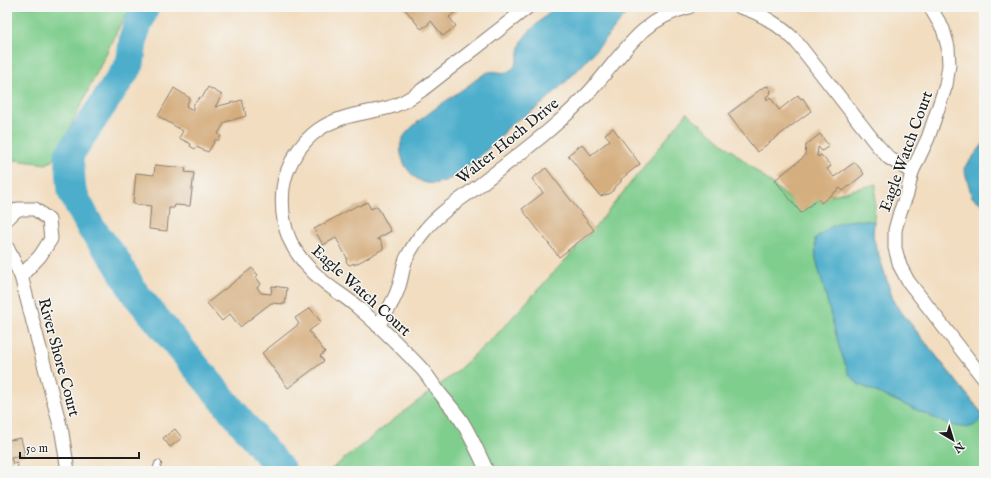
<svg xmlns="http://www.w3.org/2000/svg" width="991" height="478" font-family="'IM FELL English',serif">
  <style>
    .green { fill: #80ce8e; stroke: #4e7555 }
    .water { fill: #4daecc; stroke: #346574 }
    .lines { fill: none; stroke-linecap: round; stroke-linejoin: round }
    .river { stroke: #4daecc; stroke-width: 29 }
    .building { fill: #d5ae7f }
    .service-casing { stroke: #877c6e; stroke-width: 8 }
    .minor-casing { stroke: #877c6e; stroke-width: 15 }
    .service { stroke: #fff; stroke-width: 6 }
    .minor { stroke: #fff; stroke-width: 13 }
    .labels { text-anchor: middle; stroke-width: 3; stroke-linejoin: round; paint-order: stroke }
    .street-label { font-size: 16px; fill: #1c1c1c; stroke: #f6f6f2 }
  </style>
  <rect width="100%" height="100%" fill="#f6f6f2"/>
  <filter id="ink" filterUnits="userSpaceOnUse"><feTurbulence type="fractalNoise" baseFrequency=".025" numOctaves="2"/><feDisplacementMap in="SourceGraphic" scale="8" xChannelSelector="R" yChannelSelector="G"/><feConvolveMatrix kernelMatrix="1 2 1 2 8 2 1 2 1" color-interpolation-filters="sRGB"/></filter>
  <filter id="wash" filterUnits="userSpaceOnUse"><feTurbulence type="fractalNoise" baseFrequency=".012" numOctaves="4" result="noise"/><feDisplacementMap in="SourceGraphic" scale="16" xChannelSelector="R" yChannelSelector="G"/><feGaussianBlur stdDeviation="0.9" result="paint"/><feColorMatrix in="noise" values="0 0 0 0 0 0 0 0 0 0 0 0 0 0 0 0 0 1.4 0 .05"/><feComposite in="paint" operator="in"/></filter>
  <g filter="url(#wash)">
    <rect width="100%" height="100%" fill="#f2ddc0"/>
    <!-- green -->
    <g class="green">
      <path d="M7,7H131L118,29L55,159L46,164L7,159Z"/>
      <path d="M687,113L796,204L876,184L873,237L894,303L980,411L984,415V471H329L406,410L454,374L499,332L592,231Z"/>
    </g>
    <!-- water -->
    <g class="water">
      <path d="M556,7H633C630,10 626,12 624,16C604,42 583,66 559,88C551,96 541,105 531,112C518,120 512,121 503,134C479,156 435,211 406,167C401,158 398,147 403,138C410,124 452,97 466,87C473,82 479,77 486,73C496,68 502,77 512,69C521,62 517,47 524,38C529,30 548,14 556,7Z"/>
      <path d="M984,143V205L972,197L964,168Z"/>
      <path d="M855,220L874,221L873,237L894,303L980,411L982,417C973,431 965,428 950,425L858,384L849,374L840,350L816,259L815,239C830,227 835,222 855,220Z"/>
    </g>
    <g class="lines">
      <!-- river -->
      <path class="river" d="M145,7L134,35L130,64L69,155L72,192L91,228L115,259L134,292L282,471"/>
    </g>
    <g id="blocks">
      <!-- building -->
      <g class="building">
        <path d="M405,7H462L449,17L456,26L443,36L431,21L428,23L429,24L421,29L404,8Z"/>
        <path d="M765,86L766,87L768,86L771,91L770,92L771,93L766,97L767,100L770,97L779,110L798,95L801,99L803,98L811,111L757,152L728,114Z"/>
        <path d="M208,87L222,95L215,107L242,100L246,116L225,122L218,134L221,136L218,141L216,139L208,152L196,147L195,149L190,146L191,144L179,138L183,131L158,116L174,88L190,98L186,106L193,110V105L200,97L202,98Z"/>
        <path d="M613,128L640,164L621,179V182L614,188L613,191L609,194L600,196L568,155L582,144L591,155L610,140L605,134Z"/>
        <path d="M820,134L829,146L822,151L818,147L817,156L818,157L821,155L831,166L827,169L834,177L855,162L864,174L843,191L840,188L821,203L818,199L801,213L775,180L805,156L806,145Z"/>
        <path d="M155,165L186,168L185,172L194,173L190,206L175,205L174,208H169L167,231L149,229L151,206L133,204L136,173L154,175Z"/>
        <path d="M546,168L594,230L559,257L522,209L543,193L532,179Z"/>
        <path d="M367,202L371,209L377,206L391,231L377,239L380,240L383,246V249L354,265V263L350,265L348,264L346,261L347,258L336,238L323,245L314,229L358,205L359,206Z"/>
        <path d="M252,268L258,275L256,277L261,284L257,287L261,293L271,294L272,286L287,288L285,304L271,303L240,327L230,314L222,321L207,303Z"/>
        <path d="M310,308L321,322L309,331L325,352L320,356L324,361L288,388L262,353L299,324L295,318Z"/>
        <path d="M175,429L182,438L170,447L163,438Z"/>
        <path d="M21,438L25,455L11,458L13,464L17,463L19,471H7V440L10,439V440Z"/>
      </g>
    </g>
  </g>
  <g filter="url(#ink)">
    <use href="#blocks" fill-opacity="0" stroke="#877c6e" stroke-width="1"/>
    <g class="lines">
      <!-- service casing -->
      <g class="service-casing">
        <path id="service" d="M156,471L158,464"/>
      </g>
      <!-- minor casing -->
      <g class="minor-casing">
        <g id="minor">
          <path d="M740,7C762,13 779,25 795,40L877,145L889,158L912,172"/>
          <path d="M930,7L943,29L948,47L949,65L946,85L928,138L912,172L907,194L900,212L895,230V248L900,266L908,281L984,379"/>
          <path d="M7,219L18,209H35L49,220L51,239L40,256L21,276L7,247"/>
          <path d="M21,276L62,433L68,471"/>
          <path d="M378,326C385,314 394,302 398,289C402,279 402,269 406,259C411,249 418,238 426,229C440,212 460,200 477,187C516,156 559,126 592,89C623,54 641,19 689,7"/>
          <path d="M487,471C479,454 471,436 461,420C454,410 446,401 438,391C432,383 427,374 420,367C400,346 379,325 356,306C346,297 333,290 323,281C292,255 279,229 283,188C286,166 300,143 318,130C339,115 363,114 387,108C400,105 411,98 422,90L528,7"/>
        </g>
      </g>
      <!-- service -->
      <use href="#service" class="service"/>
      <!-- minor -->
      <use href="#minor" class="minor"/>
    </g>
  </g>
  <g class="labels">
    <!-- street labels -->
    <g class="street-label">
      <text transform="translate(507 140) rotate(-39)" y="6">Walter Hoch Drive</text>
      <text transform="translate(905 151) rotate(-70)" y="6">Eagle Watch Court</text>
      <text transform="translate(362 290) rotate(42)" y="6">Eagle Watch Court</text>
      <text transform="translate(60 357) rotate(75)" y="6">River Shore Court</text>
    </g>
  </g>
  <!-- margin -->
  <rect width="991" height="478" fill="none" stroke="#f6f6f2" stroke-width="24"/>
  <!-- north arrow -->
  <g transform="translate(953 440) rotate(142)" stroke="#f6f6f2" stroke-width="3" paint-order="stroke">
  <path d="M0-3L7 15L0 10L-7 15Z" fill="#1c1c1c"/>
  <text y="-6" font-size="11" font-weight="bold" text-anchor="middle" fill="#1c1c1c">N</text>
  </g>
  <!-- scale -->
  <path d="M20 452v6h119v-6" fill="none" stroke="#1c1c1c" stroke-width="2"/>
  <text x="26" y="452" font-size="12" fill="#1c1c1c" stroke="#f6f6f2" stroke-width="3" paint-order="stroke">50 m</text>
</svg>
